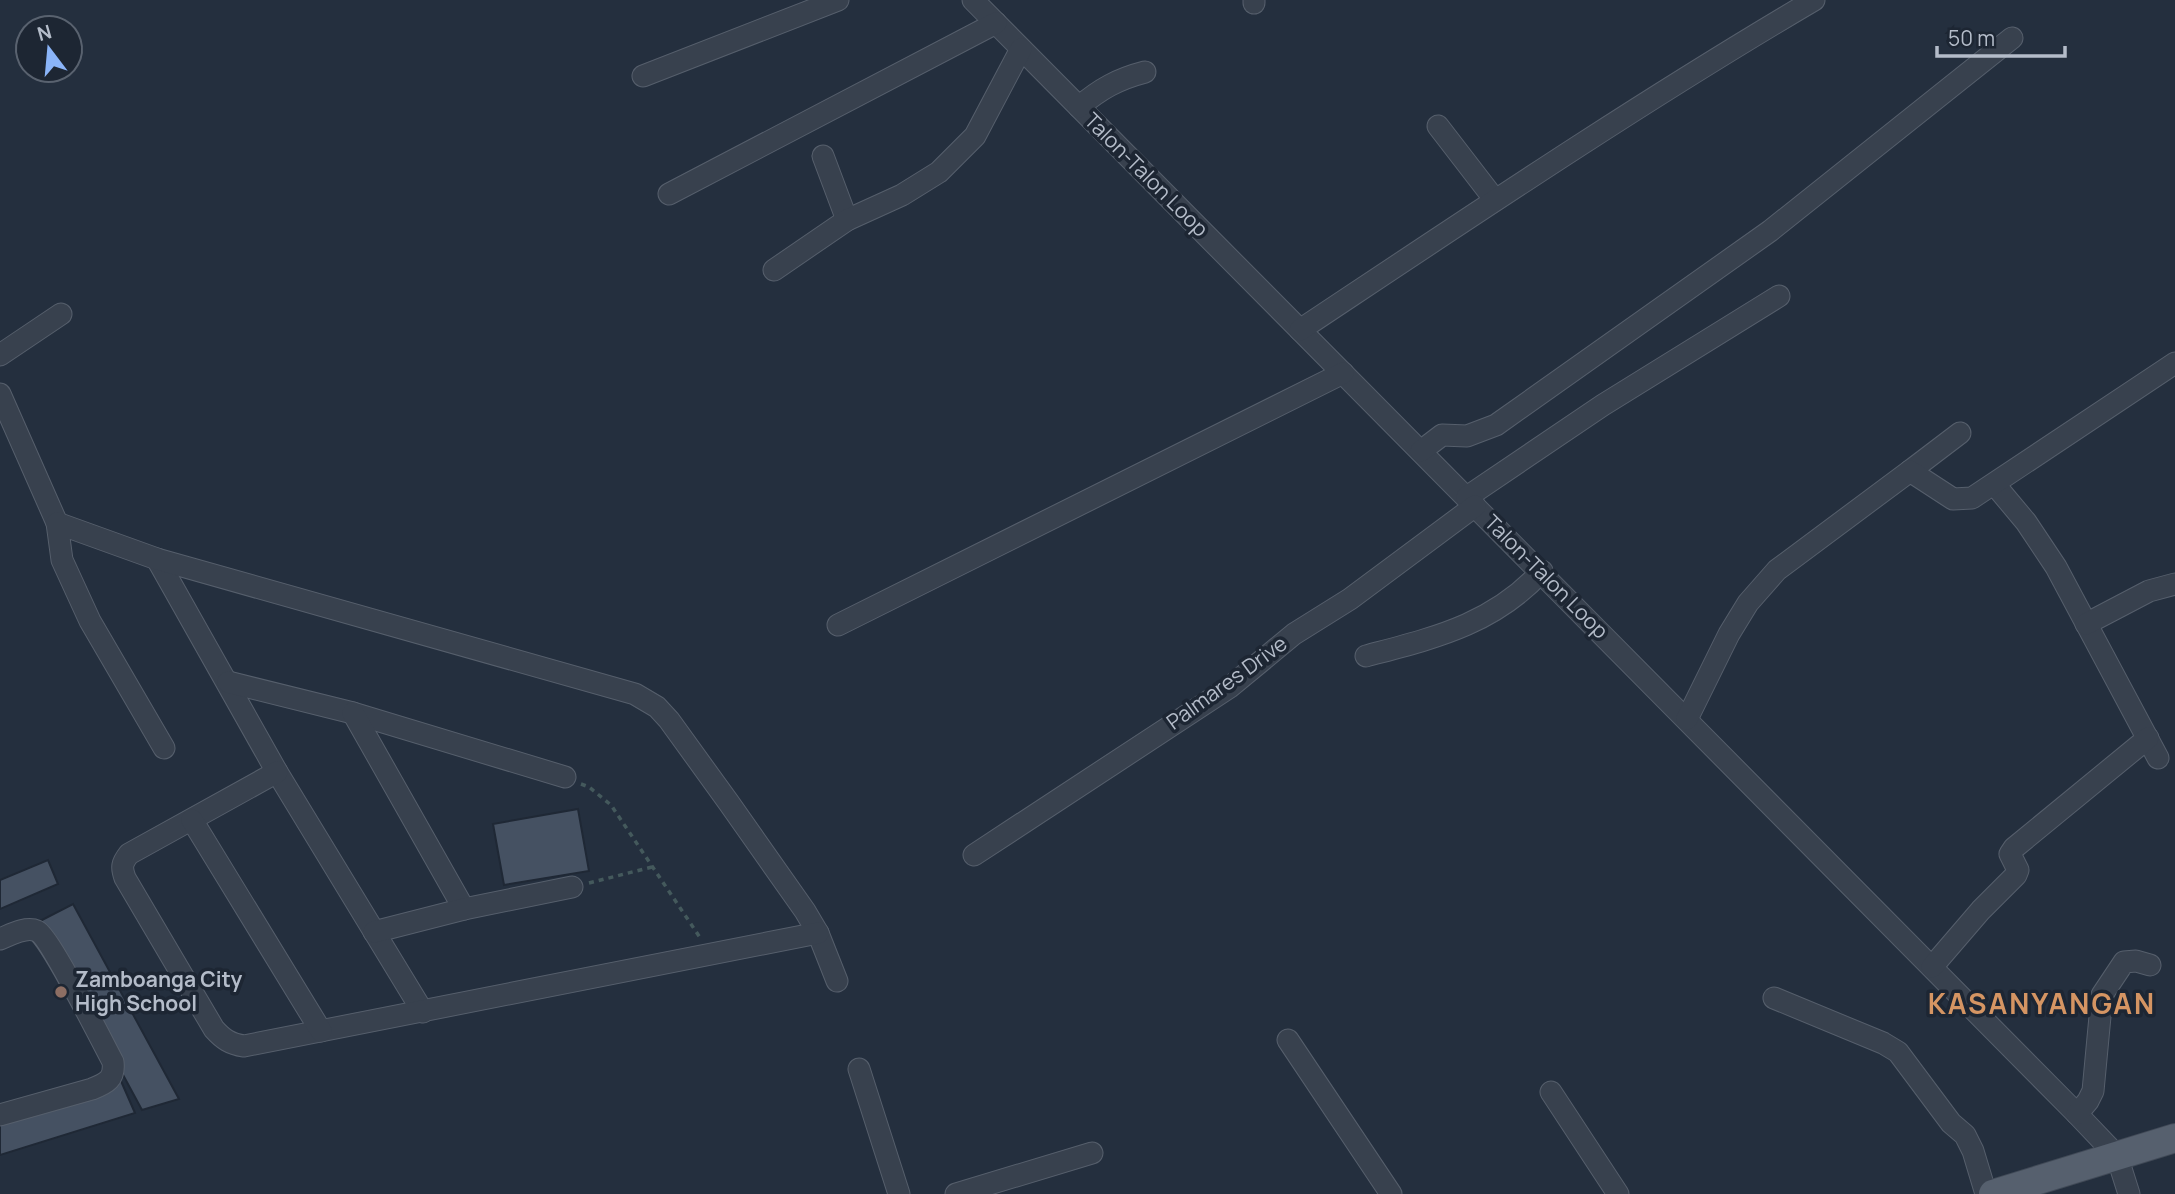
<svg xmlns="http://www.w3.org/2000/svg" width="2175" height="1194" font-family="Manrope,sans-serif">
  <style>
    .building { fill: #455162; stroke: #1f2835; stroke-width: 2 }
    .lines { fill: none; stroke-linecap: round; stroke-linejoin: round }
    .minor-casing { stroke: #565f6c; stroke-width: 23 }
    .major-casing { stroke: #414a57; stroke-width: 30 }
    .path { stroke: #44595c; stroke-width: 3.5; stroke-dasharray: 5 5; stroke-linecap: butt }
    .minor { stroke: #38414e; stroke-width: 21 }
    .major { stroke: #56606e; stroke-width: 28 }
    .education-dot { fill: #8d6e63; stroke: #1d2633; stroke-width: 2.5 }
    .labels { text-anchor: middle; stroke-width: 7; stroke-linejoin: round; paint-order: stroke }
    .street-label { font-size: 21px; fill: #b4bcc9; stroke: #1d2633 }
    .poi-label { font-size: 21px; font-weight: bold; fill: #b4bcc9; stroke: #1d2633; text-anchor: start }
    .district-label { font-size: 28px; font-weight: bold; letter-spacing: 2px; fill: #d59563; stroke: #1d2633 }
  </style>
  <rect width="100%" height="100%" fill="#242f3e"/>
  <!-- building -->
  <g class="building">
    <path d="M578,809L589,871L504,885L493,824Z"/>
    <path d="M48,860L58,884L0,909V880Z"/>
    <path d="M73,904L179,1099L142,1110L40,921Z"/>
    <path d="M121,1081L135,1113L0,1155V1119Z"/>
  </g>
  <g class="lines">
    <!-- minor casing -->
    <g class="minor-casing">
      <g id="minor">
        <path d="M973,0L2077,1114L2117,1156L2129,1194"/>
        <path d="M1254,0V3"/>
        <path d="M643,76L838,0"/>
        <path d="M1079,107C1100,89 1118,79 1145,72"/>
        <path d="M1438,126L1495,200"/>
        <path d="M823,156L847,220"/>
        <path d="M669,194L996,23"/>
        <path d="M774,270L847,220L902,195L939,172L975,136L1021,49"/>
        <path d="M1300,330C1470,217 1639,103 1814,0"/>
        <path d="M0,355L61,314"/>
        <path d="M0,394L57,523"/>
        <path d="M1421,451L1442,435L1467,436L1496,425L1770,231L2012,38"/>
        <path d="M1910,471L1960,433"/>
        <path d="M1995,485L2026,522L2056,567L2158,758"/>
        <path d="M1467,497L1603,405L1779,296"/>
        <path d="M157,559L277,772L423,1012"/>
        <path d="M2086,624L2149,591L2175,584"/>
        <path d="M838,625L1343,373"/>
        <path d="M1366,656C1433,638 1493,625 1542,571"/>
        <path d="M228,682L353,713L565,777"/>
        <path d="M353,713L464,909"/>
        <path d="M1687,719L1729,634L1748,603L1777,570L1910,471L1953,499L1972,498L2175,363"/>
        <path d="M164,748L90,621L62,560L57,523L157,559L635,694L657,707L669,720L729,803L805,911L818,933L837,981"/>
        <path d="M277,772L129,854C122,863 121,867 125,878L214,1029C223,1039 230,1044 244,1046L818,933"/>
        <path d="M192,820L321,1031"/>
        <path d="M974,855L1230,687L1294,634L1350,599L1475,506"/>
        <path d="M374,932L464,909L572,887"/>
        <path d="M0,939C10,935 26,926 37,931C49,936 103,1043 113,1062C115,1079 107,1083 92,1089L0,1115"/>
        <path d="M1932,967L1981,910L2016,875L2018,870L2010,854L2014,848L2148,738"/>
        <path d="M1774,998L1883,1043L1898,1052L1951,1123L1965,1135L1973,1151L1986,1194"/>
        <path d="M1288,1040L1391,1194"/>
        <path d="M859,1069L899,1194"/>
        <path d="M1551,1092L1618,1194"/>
        <path d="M2077,1114L2088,1101L2093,1091L2102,995L2124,962L2136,961L2150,965"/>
        <path d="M956,1194L1092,1153"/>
      </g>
    </g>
    <!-- major casing -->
    <g class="major-casing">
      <path id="major" d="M1993,1194L2175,1138"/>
    </g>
    <!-- path -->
    <g class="path">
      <path d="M581,784L589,787L611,805L701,939"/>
      <path d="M589,883L652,867"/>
    </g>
    <!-- minor -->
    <use href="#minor" class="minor"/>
    <!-- major -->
    <use href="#major" class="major"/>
  </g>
  <!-- markers -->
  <circle class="education-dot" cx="61" cy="992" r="7"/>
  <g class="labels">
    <!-- street labels -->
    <g class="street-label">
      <text transform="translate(1146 175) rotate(45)" y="7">Talon-Talon Loop</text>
      <text transform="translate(1546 577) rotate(45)" y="7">Talon-Talon Loop</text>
      <text transform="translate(1227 683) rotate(-36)" y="7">Palmares Drive</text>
    </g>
    <!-- poi labels -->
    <g class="poi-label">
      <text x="75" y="987">Zamboanga City<tspan x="75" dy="24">High School</tspan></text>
    </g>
    <!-- district labels -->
    <g class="district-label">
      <text x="2042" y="1014">KASANYANGAN</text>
    </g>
  </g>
  <!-- north arrow -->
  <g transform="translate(49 49) rotate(344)"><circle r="33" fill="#1d2633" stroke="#59626f" stroke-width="2"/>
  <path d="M0-5L12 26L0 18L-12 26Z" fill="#8ab4f8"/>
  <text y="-10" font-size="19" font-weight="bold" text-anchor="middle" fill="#b4bcc9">N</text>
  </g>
  <!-- scale -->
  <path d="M1937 46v10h128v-10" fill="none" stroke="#b4bcc9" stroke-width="3.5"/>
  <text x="1948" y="46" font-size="21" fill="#b4bcc9" stroke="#1d2633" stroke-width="5" paint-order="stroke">50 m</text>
</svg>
